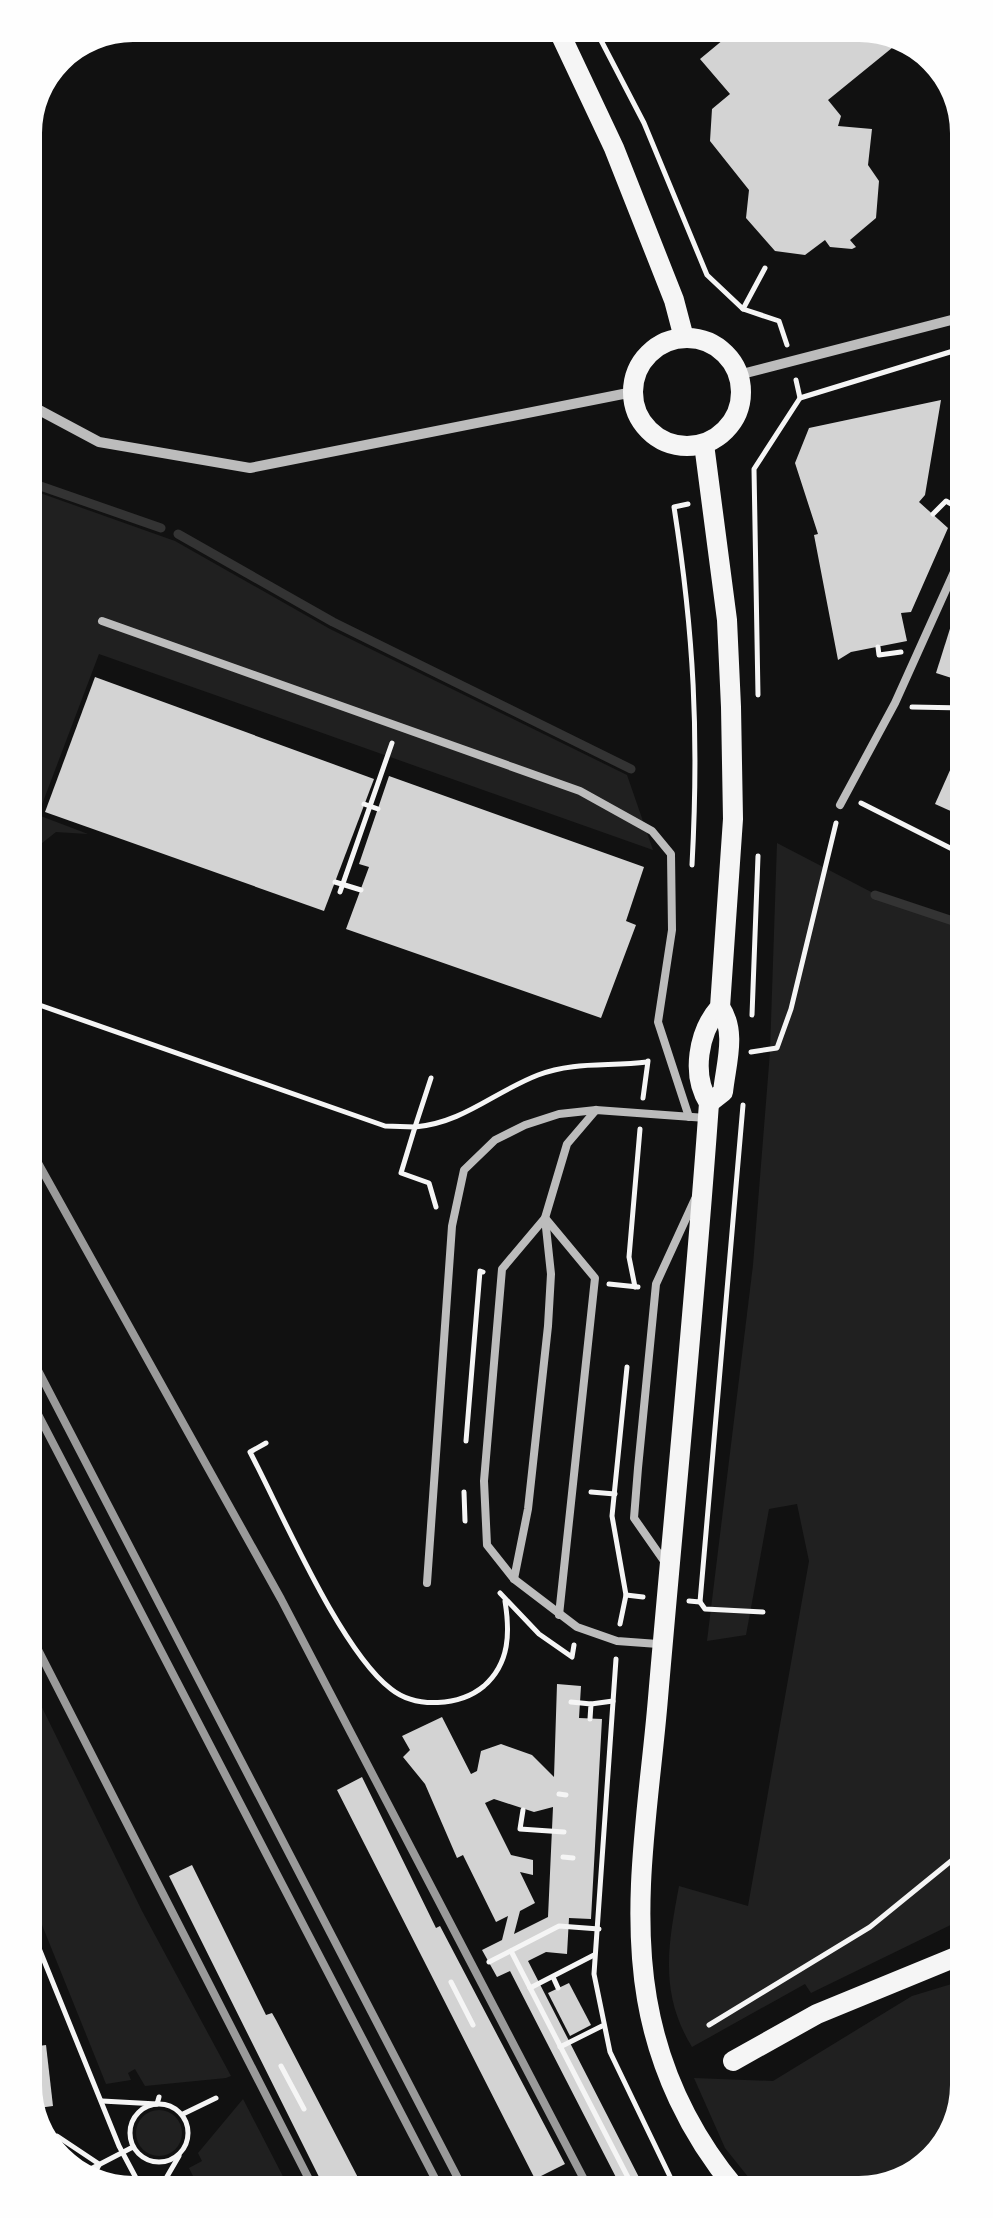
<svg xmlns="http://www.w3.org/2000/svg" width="993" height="2218" font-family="'Noto Sans',sans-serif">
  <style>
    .green { fill: #202020 }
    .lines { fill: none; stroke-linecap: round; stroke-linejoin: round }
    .stream { stroke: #333; stroke-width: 9 }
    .building { fill: #d3d3d3; fill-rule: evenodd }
    .path { stroke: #f5f5f5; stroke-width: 5 }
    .service { stroke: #bcbcbc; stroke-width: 8 }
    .minor { stroke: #bcbcbc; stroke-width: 10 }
    .secondary { stroke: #f5f5f5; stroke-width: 20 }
    .rail { stroke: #9a9a9a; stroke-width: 8 }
  </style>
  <rect width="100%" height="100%" fill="#111"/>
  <!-- green -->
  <g class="green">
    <path d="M26,488L175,541L330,629L627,775L653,850L99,654L38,815L88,834L56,832L27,855Z"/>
    <path d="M777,843L875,894L965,924L967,1917L811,1993L805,1984L692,2047C659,1993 668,1945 679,1886L748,1906L809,1561L797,1504L769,1509L746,1635L707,1641L753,1265L770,1052Z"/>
    <path d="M30,1683L142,1911L231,2076L226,2078L145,2086L135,2069L128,2073L131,2080L106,2084L30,1895Z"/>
    <path d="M968,1979V2085L946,2150L895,2187L757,2188L725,2148L694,2078L773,2081L912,1996Z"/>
    <path d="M243,2099L291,2192H197L200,2190L189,2168L202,2161L198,2153Z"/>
    <circle cx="159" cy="2133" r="23"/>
  </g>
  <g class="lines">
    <!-- stream -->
    <g class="stream">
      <path d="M26,481L161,528"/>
      <path d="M178,534L333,622L631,769"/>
      <path d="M875,895L965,925"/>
    </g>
  </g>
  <!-- building -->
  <g class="building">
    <path d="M741,25H867L903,39L828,100L841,116L838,126L872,129L868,165L879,181L876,218L850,240L856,247L852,249L830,247L825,240L805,255L775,251L746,218L749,190L710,141L712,109L730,94L700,59Z"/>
    <path d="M941,400L925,495L919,502L948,528L911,612L901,613L907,641L851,652L838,660L814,535L818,534L795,463L809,428Z"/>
    <path d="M954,616L964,619V682L936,673Z"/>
    <path d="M95,677L374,779L324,911L45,812Z"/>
    <path d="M959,750L964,752V817L935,804Z"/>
    <path d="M389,776L644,867L626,921L636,925L601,1018L346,929L369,867L359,864Z"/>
    <path d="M557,1684L581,1686L579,1718L602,1719L591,1919L569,1918L567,1954L546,1952L528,1961L645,2189H622L510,1971L497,1977L482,1950L502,1940L508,1916L496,1922L463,1855L457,1858L425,1784L403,1757L410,1750L402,1736L442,1717L471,1774L477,1771L481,1751L501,1744L532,1755L554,1777ZM494,1799L534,1812L553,1807L548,1917L514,1934L520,1911L535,1903L520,1872L533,1875V1860L511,1855L485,1803Z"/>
    <path d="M362,1777L436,1928L440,1926L565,2164L535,2179L337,1790Z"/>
    <path d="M192,1865L266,2015L272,2013L276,2020L365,2191H326L169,1876Z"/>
    <path d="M569,1983L591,2025L570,2036L548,1993Z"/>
    <path d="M46,2045L53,2106L31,2109V2047Z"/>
  </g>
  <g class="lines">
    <!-- path -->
    <g class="path">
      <path d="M593,25L644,123L707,275L743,309L779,321L787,345"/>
      <path d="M743,309L765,268"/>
      <path d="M800,398L963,348"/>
      <path d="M688,504L674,507C694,634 699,736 692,865"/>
      <path d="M933,514L946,501L963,511"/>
      <path d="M878,647L879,655L901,652"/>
      <path d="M758,695L754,469L800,398L796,380"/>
      <path d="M912,707L964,708"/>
      <path d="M861,803L964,855"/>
      <path d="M364,804L378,809"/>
      <path d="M335,882L361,890"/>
      <path d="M340,892L392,743"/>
      <path d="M28,1001L385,1126L415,1127L401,1173L429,1183L436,1207"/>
      <path d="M752,1015L758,856"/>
      <path d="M751,1052L777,1048L791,1009L836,823"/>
      <path d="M431,1078L415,1127C463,1123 494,1092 538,1075C574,1061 610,1067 647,1062"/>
      <path d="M643,1098L648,1061"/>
      <path d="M609,1284L638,1287"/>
      <path d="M635,1287L629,1257L640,1129"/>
      <path d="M466,1441L480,1271L483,1272"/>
      <path d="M266,1443L250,1452C282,1513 340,1650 391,1689C416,1709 460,1706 484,1686C510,1663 510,1632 505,1601"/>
      <path d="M464,1492L465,1521"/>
      <path d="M591,1492L615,1494"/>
      <path d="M500,1593L539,1634L572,1657L574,1645"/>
      <path d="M626,1595L643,1597"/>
      <path d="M689,1601L700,1602L743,1105"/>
      <path d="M700,1602L705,1609L763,1612"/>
      <path d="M620,1624L626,1595L612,1516L627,1367"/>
      <path d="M616,1659L594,1974L610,2052L676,2189"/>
      <path d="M571,1702L591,1704L590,1719"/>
      <path d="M591,1704L613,1701"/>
      <path d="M559,1794L566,1795"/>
      <path d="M523,1810L520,1829L564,1832"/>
      <path d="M563,1857L573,1858"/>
      <path d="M30,1926L119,2146L144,2193"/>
      <path d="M511,1951L634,2189"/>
      <path d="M489,1962L559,1926L599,1929"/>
      <path d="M553,1977L558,1988"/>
      <path d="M451,1982L473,2025"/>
      <path d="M530,1988L594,1955"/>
      <path d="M709,2025L870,1927L967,1848"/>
      <path d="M560,2047L602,2026"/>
      <path d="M281,2066L304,2109"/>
      <path d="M102,2101L157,2104L159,2097"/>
      <circle cx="159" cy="2133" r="29"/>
      <path d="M183,2114L216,2098"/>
      <path d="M43,2137L57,2136L99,2164"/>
      <path d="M79,2175L133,2147"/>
      <path d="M91,2180L99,2165"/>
      <path d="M158,2192L179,2156"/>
    </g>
    <!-- service -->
    <g class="service">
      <path d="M102,621L580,791L652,831L671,854L672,930L658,1022L689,1117"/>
      <path d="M840,805L895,703L963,552"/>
      <path d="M545,1218L502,1269L484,1481L487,1545L514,1579L577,1627L617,1641L658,1644"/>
      <path d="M546,1219L595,1278L559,1615"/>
      <path d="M664,1561L634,1518L638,1468L656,1284L695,1199"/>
      <path d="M514,1579L528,1509L548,1326L551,1274L545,1218L567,1144L596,1110"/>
      <path d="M427,1583L452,1226L464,1170L495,1140L525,1125L559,1114L596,1110L706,1118"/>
    </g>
    <!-- minor -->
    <g class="minor">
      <path d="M738,375L963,317"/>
      <path d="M26,403L99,442L250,468L633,392"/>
    </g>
    <!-- secondary -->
    <g class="secondary">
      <path d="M556,25L614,148L674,300L684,338"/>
      <circle cx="687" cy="392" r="54"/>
      <path d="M704,444L727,620L731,707L733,819L720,1007C698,1032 691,1075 709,1103C695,1302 675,1500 658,1698C650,1796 630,1901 647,1999C659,2069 690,2134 735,2188"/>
      <path d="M709,1103L723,1092C726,1063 737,1032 720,1007"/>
      <path d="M733,2061L817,2014L968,1952"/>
    </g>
    <!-- rail -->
    <g class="rail">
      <path d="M28,1145L281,1599L589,2189"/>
      <path d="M29,1353L464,2190"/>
      <path d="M29,1397L441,2190"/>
      <path d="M30,1634L315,2191"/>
    </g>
  </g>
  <!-- crop -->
  <path d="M0 0H993V2218H0ZM133 42H859A91 91 0 0 1 950 133V2085A91 91 0 0 1 859 2176H133A91 91 0 0 1 42 2085V133A91 91 0 0 1 133 42Z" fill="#fefefe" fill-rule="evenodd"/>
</svg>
